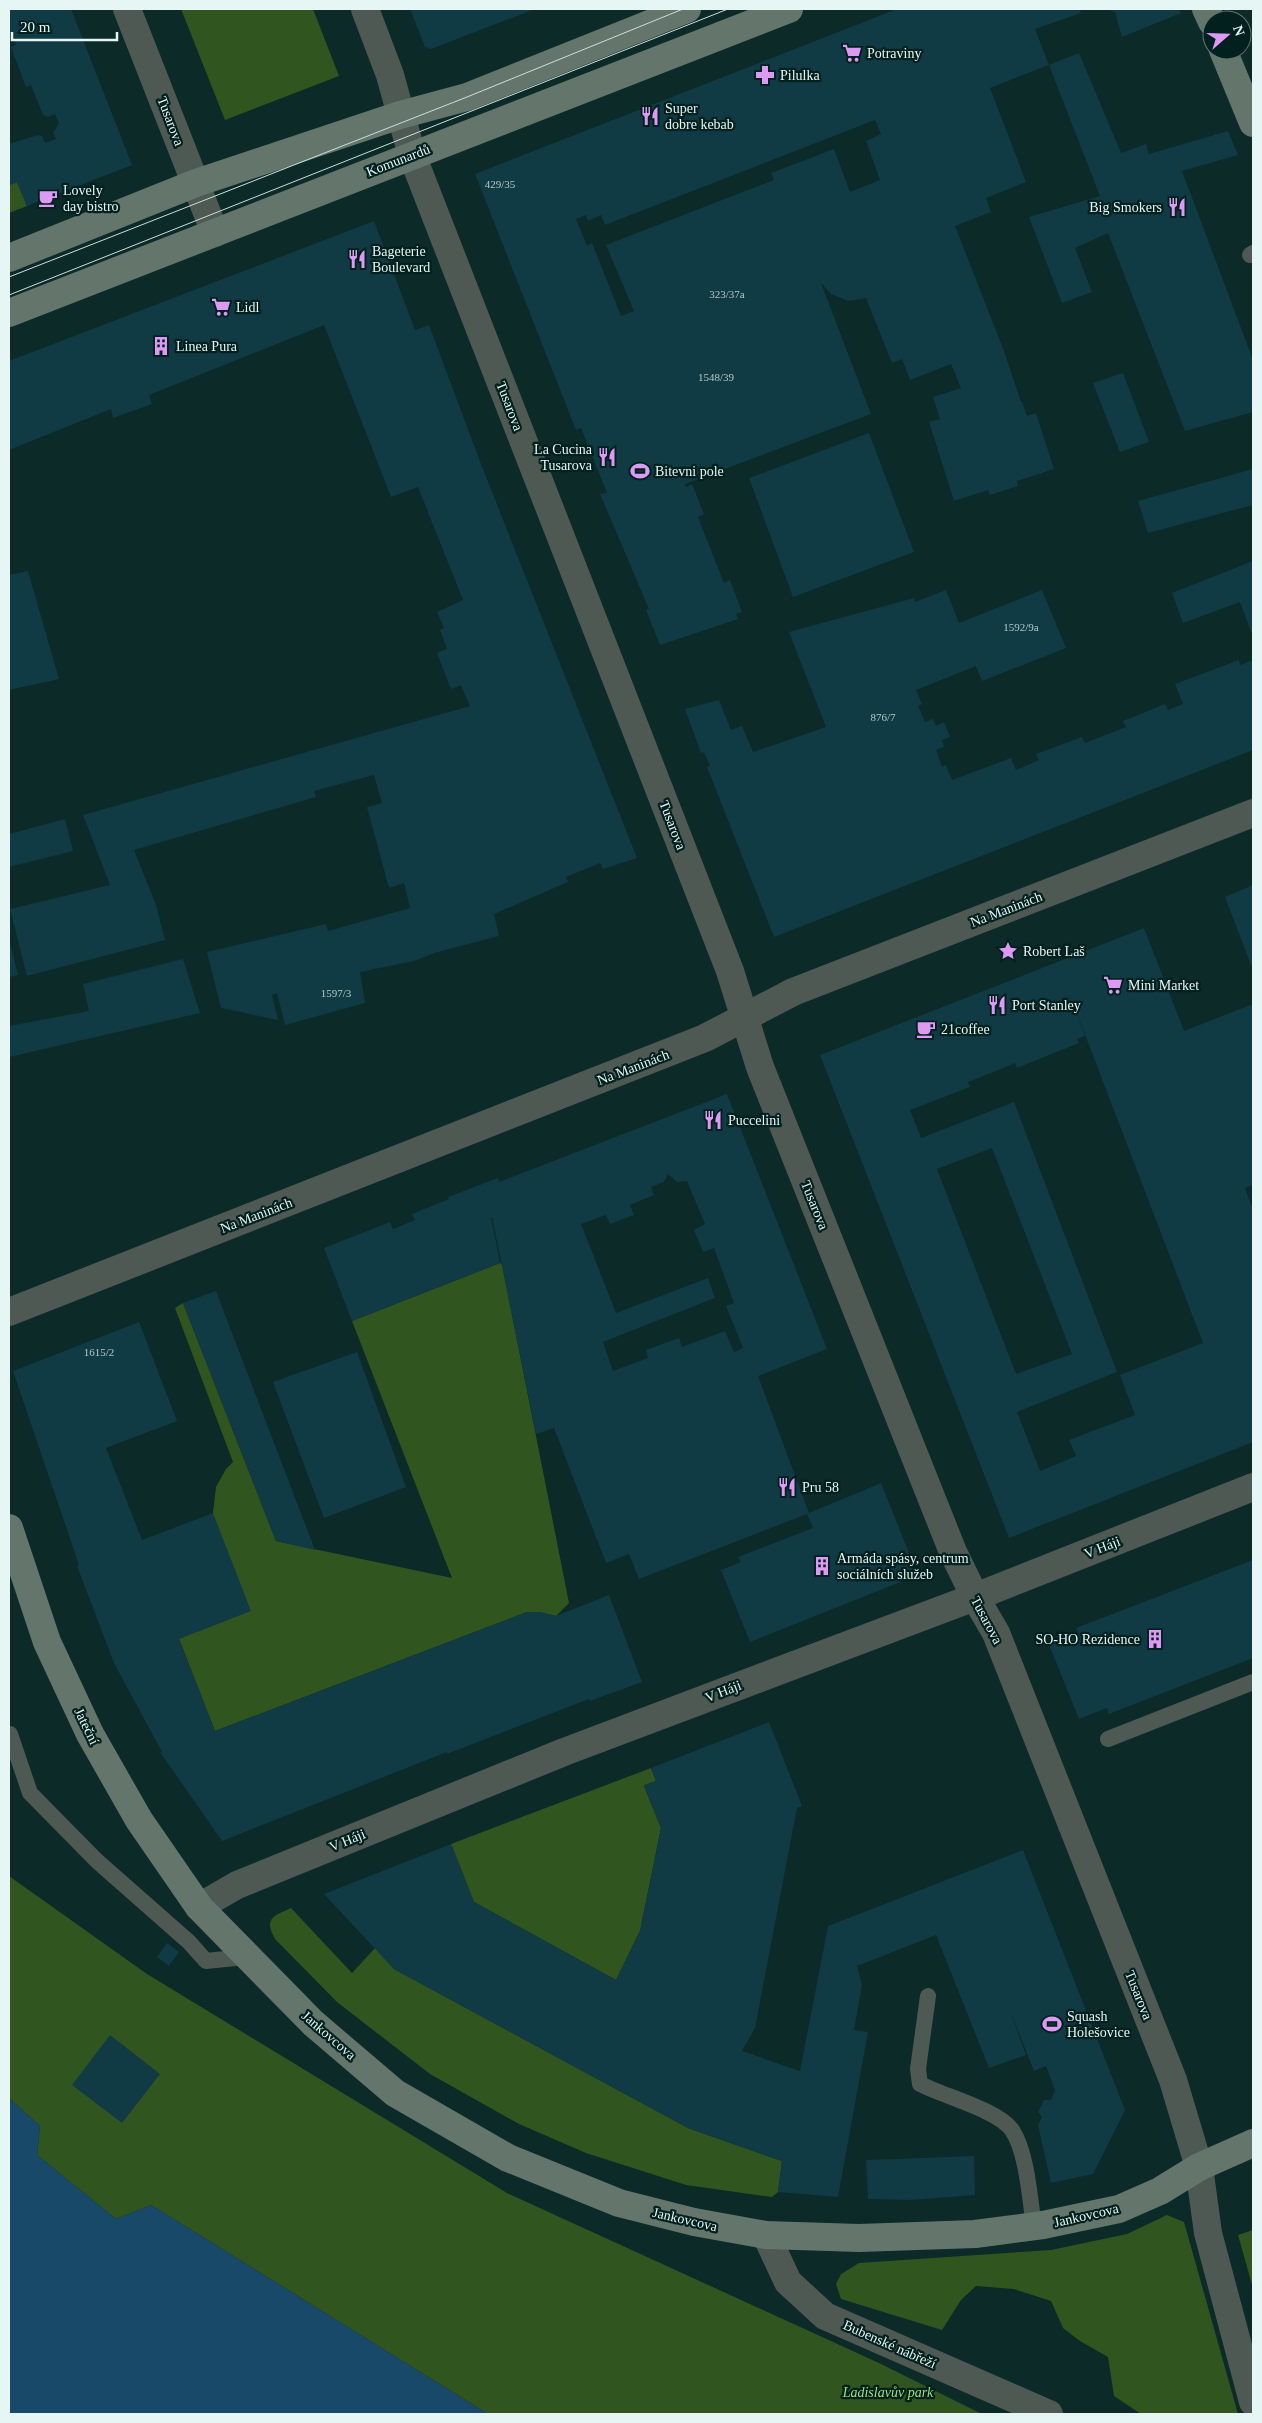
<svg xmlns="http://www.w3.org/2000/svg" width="1262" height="2423" font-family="'Times New Roman',serif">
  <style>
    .green { fill: #31551e }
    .water { fill: #194968 }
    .building { fill: #103b44; fill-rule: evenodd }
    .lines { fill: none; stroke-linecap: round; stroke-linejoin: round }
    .lane { stroke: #4e5953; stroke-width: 16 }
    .street { stroke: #4e5953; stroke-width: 28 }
    .secondary { stroke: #64766c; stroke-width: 28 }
    .tram { stroke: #ccdedc; stroke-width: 1 }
    .labels { text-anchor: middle; stroke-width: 4.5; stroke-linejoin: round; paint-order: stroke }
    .number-label { font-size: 11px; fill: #b0c7c8 }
    .poi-label { font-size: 14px; fill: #e5f6f4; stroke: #02211e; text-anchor: start }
    .street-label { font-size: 14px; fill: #e5f6f4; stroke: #02211e }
    .park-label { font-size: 14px; font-style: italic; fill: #9be17b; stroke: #02211e }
  </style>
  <rect width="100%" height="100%" fill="#0b2a28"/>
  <!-- green -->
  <g class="green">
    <path d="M181,9H313L339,76L225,120Z"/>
    <path d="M17,182L27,206L9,213V185Z"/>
    <path d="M500,1263L502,1264L569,1603L556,1616L539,1612H527L215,1731L179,1639L213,1513L216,1487L226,1469L233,1462L175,1308L183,1303L276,1541L452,1578L352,1321Z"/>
    <path d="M651,1768L656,1781L644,1786L661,1828L640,1931L616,1980L474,1902L451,1844Z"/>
    <path d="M9,1876L147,1974L507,2193L879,2363L982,2414H488L151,2205L116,2219L37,2155L40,2126L9,2098Z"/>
    <path d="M291,1908L352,1973L375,1948L394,1969L688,2128L782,2161L778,2192L772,2197L686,2185L586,2153L519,2124L430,2074L337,2002L275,1939C263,1918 274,1916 291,1908Z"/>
    <path d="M1167,2215L1184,2222L1238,2414H1141L1114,2396L1108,2357L1080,2341L1063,2328L1051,2301L1014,2289L976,2286L961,2300L942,2330L841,2299L836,2284L841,2274L859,2263L1051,2250L1127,2234Z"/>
    <path d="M1253,2230V2288L1238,2235Z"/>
  </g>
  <!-- water -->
  <path class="water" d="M9,2098L40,2126L37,2155L116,2219L151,2205L488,2414H9Z"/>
  <!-- building -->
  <g class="building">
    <path d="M9,9H71L132,165L27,206L17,182L9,185V144L38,135L42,136L45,143L56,139L53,133L59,123L55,114L48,117L43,115L31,85L26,87L11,47L16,45L12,32L9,33Z"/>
    <path d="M410,9H535L431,49L425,47Z"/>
    <path d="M897,9H1079L1081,13L1035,29L1049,65L990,88L1026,182L986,198L991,212L955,226L1004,351L1021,402H1022L1027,416L1036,413L1054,469L1017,481L1018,486L990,495L988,490L954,501L929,422L940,419L933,397L961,388L951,364L910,380L902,359L892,363L866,298L848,301L831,294L821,283L871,414L685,484L686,487L692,484L704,514L698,517L724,583L730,580L742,612L736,614L738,619L660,645L646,610L649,609L600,494L607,493L581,428L576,430L475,174ZM875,120L881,134L866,141L880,180L850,192L834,149L771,173L774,180L606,245L634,311L621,316L592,243L587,246L576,219L586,215L588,221L601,215L605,225Z"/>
    <path d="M1106,9H1179L1181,13L1122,37L1115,12Z"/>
    <path d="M1079,53L1121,153L1146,144L1149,154L1228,131L1238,155L1182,171L1253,360V412L1185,431L1108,233L1075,248L1092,292L1062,303L1029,217L1100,196L1049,65Z"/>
    <path d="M374,221L415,330L429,325L481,464L637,858L603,869L600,863L566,877L568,882L494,914L499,936L434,953L414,961L360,972L365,1003L285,1025L277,993L272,995L278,1020L221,1008L207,952L326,924L328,931L410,908L404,883L389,888L367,807L382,803L374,775L314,791L316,797L134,850L156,905L165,940L27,976L10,909L110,885L83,815L470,706L461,685L451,689L437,653L447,649L440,630L444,628L437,612L463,600L418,487L391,497L324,325L149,395L152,404L113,418L111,409L9,450V361Z"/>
    <path d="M1123,373L1149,442L1120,452L1093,383Z"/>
    <path d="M869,433L914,552L793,597L749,478Z"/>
    <path d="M1253,469V505L1148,533L1138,501Z"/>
    <path d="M1253,561V637L1240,602L1183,623L1172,593Z"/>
    <path d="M28,571L59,679L9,690V575Z"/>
    <path d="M946,590L959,623L1042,590L1066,648L982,681L976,666L916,690L922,704L918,706L925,722L933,719L936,726L944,722L950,737L942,740L944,747L936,750L942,767L946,765L952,780L1011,758L1016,770L1039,760L1036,754L1082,737L1085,743L1126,727L1123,721L1165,704L1168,710L1183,704L1175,684L1239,660L1240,665L1253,660V750L774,937L707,767L710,766L704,752L701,753L685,709L719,700L731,730L742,726L753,752L826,727L789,632L914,598L915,602Z"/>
    <path d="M65,819L73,851L9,867V834Z"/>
    <path d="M1253,885V970L1225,897Z"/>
    <path d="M1144,928L1184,1031L1253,1004V1185L1245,1188L1253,1210V1442L1009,1538L820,1055ZM1073,1003L1203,1343L1120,1375L1135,1415L1069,1440L1076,1456L1040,1471L1017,1412L1117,1372L1014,1102L921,1138L910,1110L970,1087L968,1082L1001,1069L1015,1063L1017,1068L1079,1043L1077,1039L1085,1036ZM992,1148L1072,1354L1016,1374L937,1169Z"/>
    <path d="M9,939L18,975L9,977Z"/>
    <path d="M183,959L200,1013L9,1057V1026L89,1011L83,984Z"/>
    <path d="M727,1094L827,1349L758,1376L809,1513L881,1483L918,1575L750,1642L721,1570L741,1562L738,1557L813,1528L807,1514L639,1579L629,1554L606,1563L554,1428L536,1434L492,1217H491L500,1263L352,1321L324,1248L390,1222L393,1229L415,1220L412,1214L449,1199L448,1197L498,1178L499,1182ZM668,1174L677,1182L687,1181L705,1224L694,1230L703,1252L714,1248L734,1303L726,1306L743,1348L734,1352L725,1331L682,1347L679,1338L646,1350L648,1358L613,1371L603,1342L715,1298L708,1278L616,1313L581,1224L606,1215L610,1224L634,1215L630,1205L654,1195L651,1187L664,1182Z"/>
    <path d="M216,1291L315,1550L276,1541L183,1303Z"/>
    <path d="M139,1322L177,1421L106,1448L142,1540L213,1513L251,1611L179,1639L215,1731L527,1612H539L556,1616L609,1595L642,1682L590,1701L589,1699L447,1754V1752L222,1841L160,1752H162L114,1663L77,1566L79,1565L13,1371Z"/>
    <path d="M357,1352L406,1487L324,1518L273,1382Z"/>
    <path d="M1253,1560V1658L1109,1714L1107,1708L1079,1719L1048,1642L1072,1633L1073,1636L1079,1634L1076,1628Z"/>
    <path d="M769,1722L802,1806L797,1808L755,2028L742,2051L800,2071L828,1926L1023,1850L1125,2110L1093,2174L1051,2183L1038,2125L1042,2117L1038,2112L1044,2100H1051L1055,2090L1046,2066L1034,2071L1009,2008L1026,2055L989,2068L936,1935L857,1966L862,1985L854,2030L868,2032L838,2197L778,2192L782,2161L688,2128L394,1969L324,1894L451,1844L474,1902L616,1980L640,1931L661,1828L644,1785L656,1781L651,1768Z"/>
    <path d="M167,1943L179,1952L169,1966L157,1957Z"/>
    <path d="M110,2035L160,2074L122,2123L72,2085Z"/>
    <path d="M974,2156L975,2195L911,2200L868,2199L866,2160Z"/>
  </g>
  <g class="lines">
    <!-- lane -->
    <g class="lane">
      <path d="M1250,255L1253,253"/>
      <path d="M10,1734L30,1793L97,1861L189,1942L206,1961L245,1957"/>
      <path d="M1108,1739L1253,1682"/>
      <path d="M928,1996L918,2069L920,2084C943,2096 998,2110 1012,2130C1027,2152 1030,2200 1034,2227"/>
    </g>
    <!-- street -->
    <g class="street">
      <path d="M127,9L215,233"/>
      <path d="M365,9L390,75L412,155L730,971L760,1067L953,1552L975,1597L996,1633L1173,2080L1199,2167L1208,2233L1253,2402"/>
      <path d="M9,1312L705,1038L793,992L1253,813"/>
      <path d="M199,1907L237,1885L564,1752L975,1597L1253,1487"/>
      <path d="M766,2235L788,2282L825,2316L1049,2414"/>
    </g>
    <!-- secondary -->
    <g class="secondary">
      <path d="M1206,9L1212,22"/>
      <path d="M1223,50L1253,123"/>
      <path d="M9,258L196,183L400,115L467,97L687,9"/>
      <path d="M9,313L789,9"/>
      <path d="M9,1528L47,1642L90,1734L139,1820L199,1907L313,2023L395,2093L508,2158L619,2203L694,2222L766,2235L859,2238L975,2234L1043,2225L1119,2209L1160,2191L1199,2167L1253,2143"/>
    </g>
    <!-- tram -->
    <g class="tram">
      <path d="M9,277L467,97L683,9"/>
      <path d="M9,295L728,9"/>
    </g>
  </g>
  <!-- icons -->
  <defs>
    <g id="supermarket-bare" transform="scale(1.5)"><path d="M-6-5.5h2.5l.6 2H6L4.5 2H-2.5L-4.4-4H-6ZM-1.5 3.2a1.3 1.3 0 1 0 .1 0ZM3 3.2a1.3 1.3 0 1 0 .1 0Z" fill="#dd99f3" stroke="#02211e" stroke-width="2.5" paint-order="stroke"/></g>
    <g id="pharmacy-bare" transform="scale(1.5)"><path d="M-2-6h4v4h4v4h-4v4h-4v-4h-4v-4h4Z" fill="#dd99f3" stroke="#02211e" stroke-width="2.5" paint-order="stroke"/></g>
    <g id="restaurant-bare" transform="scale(1.5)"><path d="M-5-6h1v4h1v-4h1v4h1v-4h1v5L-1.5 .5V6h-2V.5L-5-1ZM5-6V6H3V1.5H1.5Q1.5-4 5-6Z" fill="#dd99f3" stroke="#02211e" stroke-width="2.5" paint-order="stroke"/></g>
    <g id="cafe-bare" transform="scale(1.5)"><path d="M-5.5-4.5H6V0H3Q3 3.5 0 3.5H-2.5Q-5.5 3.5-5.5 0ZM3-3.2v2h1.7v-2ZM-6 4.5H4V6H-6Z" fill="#dd99f3" stroke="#02211e" stroke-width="2.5" paint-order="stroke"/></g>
    <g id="building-bare" transform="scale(1.5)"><path d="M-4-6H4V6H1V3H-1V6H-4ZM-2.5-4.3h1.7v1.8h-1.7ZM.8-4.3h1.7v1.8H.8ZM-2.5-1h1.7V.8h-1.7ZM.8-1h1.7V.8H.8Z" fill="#dd99f3" stroke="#02211e" stroke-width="2.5" paint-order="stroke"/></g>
    <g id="stadium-bare" transform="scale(1.5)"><path d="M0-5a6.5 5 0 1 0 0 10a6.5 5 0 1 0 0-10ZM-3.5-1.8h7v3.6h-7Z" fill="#dd99f3" stroke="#02211e" stroke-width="2.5" paint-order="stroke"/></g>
    <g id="sight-bare" transform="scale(1.5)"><path d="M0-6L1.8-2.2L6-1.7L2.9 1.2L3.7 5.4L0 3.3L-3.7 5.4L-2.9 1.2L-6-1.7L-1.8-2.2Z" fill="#dd99f3" stroke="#02211e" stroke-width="2.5" paint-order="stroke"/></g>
  </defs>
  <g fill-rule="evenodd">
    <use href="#supermarket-bare" x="852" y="53"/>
    <use href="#pharmacy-bare" x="765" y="75"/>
    <use href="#restaurant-bare" x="650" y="116"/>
    <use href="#cafe-bare" x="48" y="198"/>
    <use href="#restaurant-bare" x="1177" y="207"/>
    <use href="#restaurant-bare" x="357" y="259"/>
    <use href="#supermarket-bare" x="221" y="307"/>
    <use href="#building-bare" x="161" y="346"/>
    <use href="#restaurant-bare" x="607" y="457"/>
    <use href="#stadium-bare" x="640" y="471"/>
    <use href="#sight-bare" x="1008" y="951"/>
    <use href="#supermarket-bare" x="1113" y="985"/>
    <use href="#restaurant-bare" x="997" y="1005"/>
    <use href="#cafe-bare" x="926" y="1029"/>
    <use href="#restaurant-bare" x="713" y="1120"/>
    <use href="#restaurant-bare" x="787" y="1487"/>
    <use href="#building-bare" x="822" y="1566"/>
    <use href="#building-bare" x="1155" y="1639"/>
    <use href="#stadium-bare" x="1052" y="2024"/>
  </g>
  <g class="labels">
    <!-- number labels -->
    <g class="number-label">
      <text x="500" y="188">429/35</text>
      <text x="727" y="298">323/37a</text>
      <text x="716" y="381">1548/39</text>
      <text x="1021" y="631">1592/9a</text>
      <text x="883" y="721">876/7</text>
      <text x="336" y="997">1597/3</text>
      <text x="99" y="1356">1615/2</text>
    </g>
    <!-- poi labels -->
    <g class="poi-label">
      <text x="867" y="58">Potraviny</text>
      <text x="780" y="80">Pilulka</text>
      <text x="665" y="113">Super<tspan x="665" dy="16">dobre kebab</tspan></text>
      <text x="63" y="195">Lovely<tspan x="63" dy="16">day bistro</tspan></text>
      <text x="1162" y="212" text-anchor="end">Big Smokers</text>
      <text x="372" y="256">Bageterie<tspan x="372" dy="16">Boulevard</tspan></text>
      <text x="236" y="312">Lidl</text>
      <text x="176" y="351">Linea Pura</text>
      <text x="592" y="454" text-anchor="end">La Cucina<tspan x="592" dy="16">Tusarova</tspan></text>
      <text x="655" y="476">Bitevni pole</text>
      <text x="1023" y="956">Robert Laš</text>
      <text x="1128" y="990">Mini Market</text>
      <text x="1012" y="1010">Port Stanley</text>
      <text x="941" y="1034">21coffee</text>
      <text x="728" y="1125">Puccelini</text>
      <text x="802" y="1492">Pru 58</text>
      <text x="837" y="1563">Armáda spásy, centrum<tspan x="837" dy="16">sociálních služeb</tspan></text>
      <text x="1140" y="1644" text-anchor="end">SO-HO Rezidence</text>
      <text x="1067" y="2021">Squash<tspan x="1067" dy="16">Holešovice</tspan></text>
    </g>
    <!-- street labels -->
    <g class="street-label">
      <text transform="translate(171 121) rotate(69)" y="5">Tusarova</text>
      <text transform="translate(398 160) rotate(-21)" y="5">Komunardů</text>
      <text transform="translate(510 406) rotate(69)" y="5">Tusarova</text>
      <text transform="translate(673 825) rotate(69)" y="5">Tusarova</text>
      <text transform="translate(1006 909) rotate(-21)" y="5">Na Maninách</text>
      <text transform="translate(633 1067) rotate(-21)" y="5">Na Maninách</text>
      <text transform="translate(815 1205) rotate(68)" y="5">Tusarova</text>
      <text transform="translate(256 1215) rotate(-21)" y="5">Na Maninách</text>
      <text transform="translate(1102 1547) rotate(-21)" y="5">V Háji</text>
      <text transform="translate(987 1620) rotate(62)" y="5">Tusarova</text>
      <text transform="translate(723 1691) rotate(-21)" y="5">V Háji</text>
      <text transform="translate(87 1726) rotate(64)" y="5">Jateční</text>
      <text transform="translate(347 1840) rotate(-22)" y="5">V Háji</text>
      <text transform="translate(1139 1995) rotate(68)" y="5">Tusarova</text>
      <text transform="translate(329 2035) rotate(41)" y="5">Jankovcova</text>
      <text transform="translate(1086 2215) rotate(-13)" y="5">Jankovcova</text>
      <text transform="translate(685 2219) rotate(13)" y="5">Jankovcova</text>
      <text transform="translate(890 2344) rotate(24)" y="5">Bubenské nábřeží</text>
    </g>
    <!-- park labels -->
    <g class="park-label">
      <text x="888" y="2397">Ladislavův park</text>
    </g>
  </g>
  <!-- border -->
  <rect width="1262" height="2423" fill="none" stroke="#e5f6f4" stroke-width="20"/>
  <!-- north arrow -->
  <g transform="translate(1227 35) rotate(70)"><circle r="24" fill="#02211e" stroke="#5d7674"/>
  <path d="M0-4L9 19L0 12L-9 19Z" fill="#dd99f3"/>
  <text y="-8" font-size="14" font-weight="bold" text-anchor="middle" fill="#e5f6f4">N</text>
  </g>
  <!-- scale -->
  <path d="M12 32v8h105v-8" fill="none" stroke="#e5f6f4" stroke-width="2.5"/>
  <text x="20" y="32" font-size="15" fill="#e5f6f4" stroke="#02211e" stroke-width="4" paint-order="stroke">20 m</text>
</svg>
